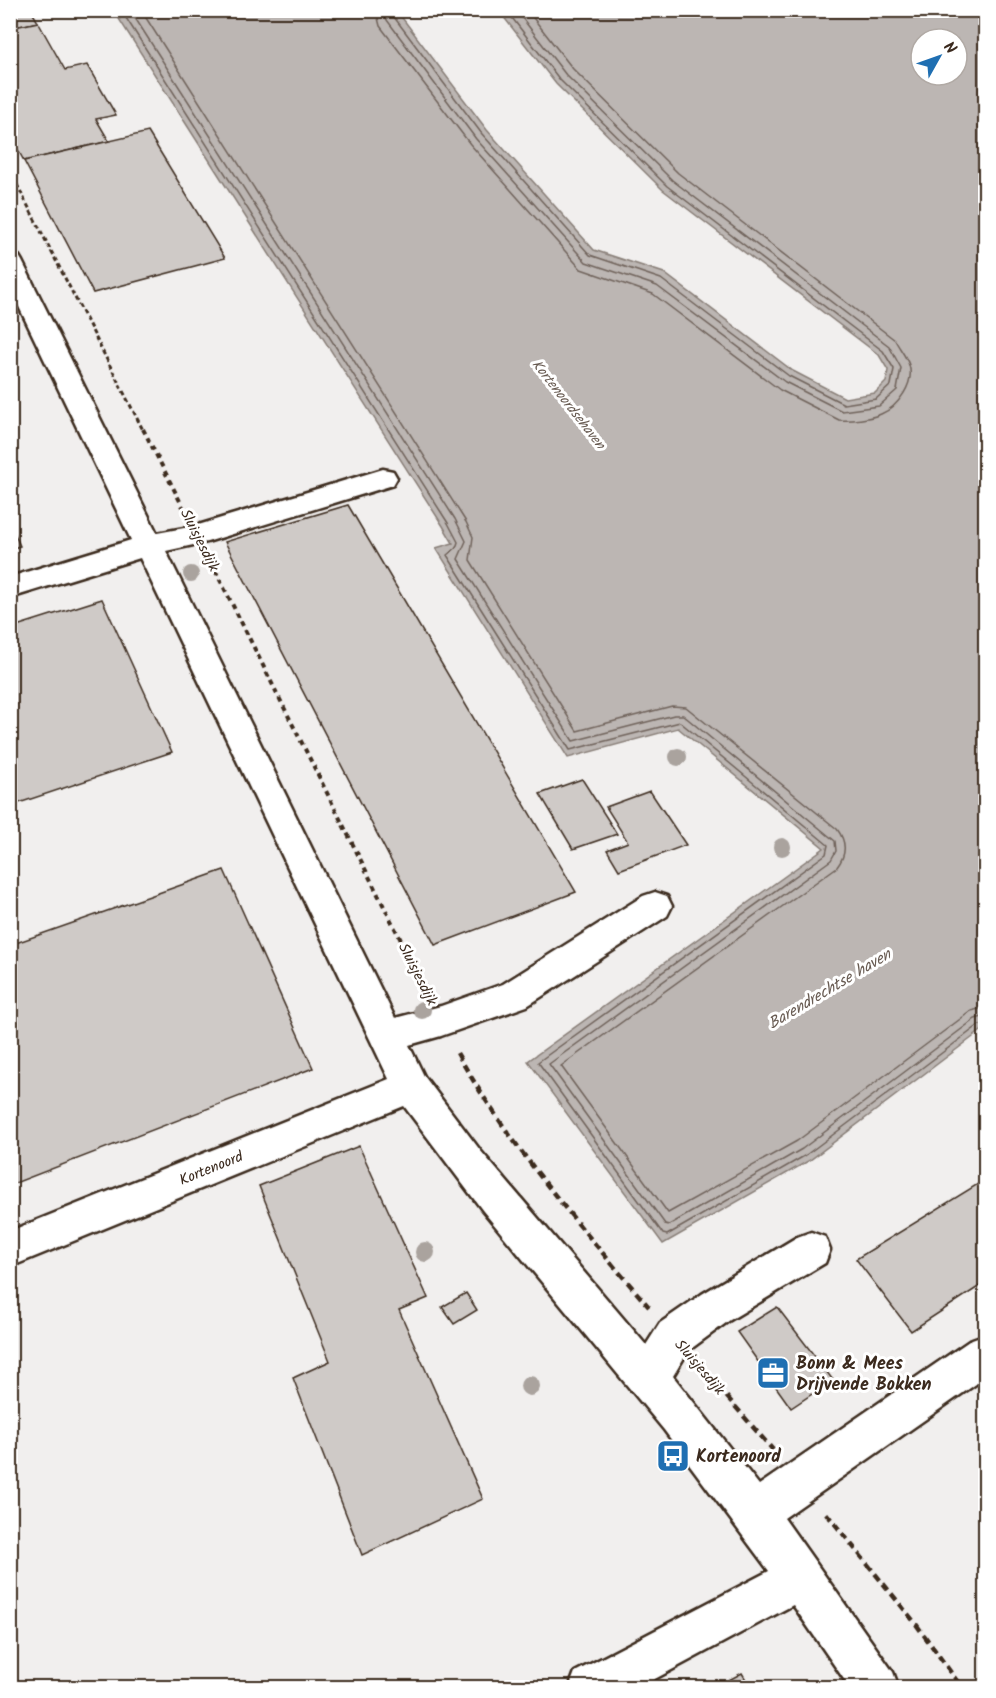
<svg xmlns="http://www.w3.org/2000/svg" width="996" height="1698" font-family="Kalam,sans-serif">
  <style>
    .built { fill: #f1efee }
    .water { fill: #bcb6b3; stroke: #887e77; stroke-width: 1.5; fill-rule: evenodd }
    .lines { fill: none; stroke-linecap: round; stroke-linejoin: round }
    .shore { stroke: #6f625a; stroke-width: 1.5 }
    .building { fill: #cfcac7; stroke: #3b2a1e; stroke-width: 1.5 }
    .minor-casing { stroke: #3b2a1e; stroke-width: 5 }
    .path-far2 { stroke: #3b2a1e; stroke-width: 3; stroke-dasharray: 4.5 3; stroke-linecap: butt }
    .path-far1 { stroke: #3b2a1e; stroke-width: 4; stroke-dasharray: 5 4.5; stroke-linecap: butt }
    .path { stroke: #3b2a1e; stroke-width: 4.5; stroke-dasharray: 8 5; stroke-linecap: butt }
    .minor { fill: #fff; fill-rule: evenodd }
    .tree { fill: #aaa39e }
    .labels { text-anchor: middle; stroke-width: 6; stroke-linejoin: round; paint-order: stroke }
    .far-water-label { font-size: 14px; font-style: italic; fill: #685b52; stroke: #fff }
    .street-label { font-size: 15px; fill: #3b2a1e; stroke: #fff }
    .water-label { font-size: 16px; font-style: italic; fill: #685b52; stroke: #fff }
    .near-poi-label { font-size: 18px; font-weight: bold; fill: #3b2a1e; stroke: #fff; text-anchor: start }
  </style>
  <rect width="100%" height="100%" fill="#fff"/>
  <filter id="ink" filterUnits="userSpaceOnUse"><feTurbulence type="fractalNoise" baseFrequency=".0167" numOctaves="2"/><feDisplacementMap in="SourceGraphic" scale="12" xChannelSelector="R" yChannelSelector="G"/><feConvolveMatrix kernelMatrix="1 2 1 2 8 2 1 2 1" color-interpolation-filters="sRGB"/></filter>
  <g filter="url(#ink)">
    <!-- built -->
    <path class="built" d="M11,11H517L985,445V1687L11,1688Z"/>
    <!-- water -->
    <path class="water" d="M114,11H397L487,130L594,250L664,273L793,371L845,398L875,393L886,382L888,370L879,355L663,190L556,84L499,11H985V1028L810,1160L663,1244L528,1061L824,848L678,728L568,758L436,548L453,543L443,526ZM921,39H957V75H921Z"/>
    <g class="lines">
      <!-- shore -->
      <g class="shore">
        <path d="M121,10L448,523L458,542L456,548L447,555L570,750L680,722L828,845L826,854L538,1062L663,1234L667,1235L806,1155L979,1025L986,1024"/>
        <path d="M130,10L455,519L466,541L458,559L573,741L674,715H683L835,841L836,851L831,860L549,1064L665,1224L669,1225L802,1149L975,1019L986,1016"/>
        <path d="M141,10L466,522L473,537L470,560L577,731L672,706L686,707L837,829C847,842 847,854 837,867L561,1066L668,1213L797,1141L971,1011L986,1007"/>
        <path d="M376,10L380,26L470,144L581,269L653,294L780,390L839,420C852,421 869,419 881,414C898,407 915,383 909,365C906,356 899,348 895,340L678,173L573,69L527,10"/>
        <path d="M385,10L387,20L476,139L586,262L657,286L785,382L842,411L879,406L897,390L901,368L889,346L672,180L566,75L516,10"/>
        <path d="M392,10L394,17L482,134L590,255L661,279L789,376L844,404L876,399L891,385L894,369L883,351L667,186L560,80L506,10"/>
      </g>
    </g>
    <!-- building -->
    <g class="building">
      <path d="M10,10H31L38,22L10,28Z"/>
      <path d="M38,22L65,70L87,65L116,115L96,119L109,141L24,161L10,135V28Z"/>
      <path d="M148,132L225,258L93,293L24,161Z"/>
      <path d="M348,505L576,892L435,945L225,542Z"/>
      <path d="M10,523L20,546L10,549Z"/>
      <path d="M102,599L172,752L10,806V628Z"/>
      <path d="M582,779L617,834L573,849L540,794Z"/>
      <path d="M650,791L686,845L619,870L607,850L628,842L606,807Z"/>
      <path d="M224,870L313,1068L10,1185V945Z"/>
      <path d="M359,1146L428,1298L399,1310L483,1499L362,1555L293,1378L330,1361L259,1186Z"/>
      <path d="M986,1179V1282L911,1331L856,1259Z"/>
      <path d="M466,1293L477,1310L454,1324L442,1307Z"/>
      <path d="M777,1307L833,1380L791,1408L737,1332Z"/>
      <path d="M742,1673L751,1688H714Z"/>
    </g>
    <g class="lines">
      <!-- minor casing -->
      <g class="minor-casing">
        <path id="minor" d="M10,254L19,256L22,261L157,533L195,526L383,469L393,471L397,478L393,485L207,542L166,551L395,1018L441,1006L503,984L643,896L655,892L667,896L672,906L667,916L527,1006L441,1036L409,1045L424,1076L480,1150L646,1345L660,1323L702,1294L797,1237L811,1232L825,1237L830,1250L825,1263L730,1320L688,1351L673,1376L759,1485L972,1339L986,1334V1377L784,1518L893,1672L899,1688H850L793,1605L638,1688H569L575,1672L769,1571L664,1430L483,1211L404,1106L10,1267V1231L389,1079L140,558L10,598V577L131,540L10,288Z"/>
      </g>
      <!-- path-far2 -->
      <path class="path-far2" d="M10,171L143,430"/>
      <!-- path-far1 -->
      <g class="path-far1">
        <path d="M143,429L183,507"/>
        <path d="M211,562L423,984"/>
      </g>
      <!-- path -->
      <g class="path">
        <path d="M422,983L426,990"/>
        <path d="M457,1053C510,1146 579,1226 649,1307"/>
        <path d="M701,1367L773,1450"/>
        <path d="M826,1513L916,1624L962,1688"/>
      </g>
      <!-- minor -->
      <use href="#minor" class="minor"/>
    </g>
    <!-- trees -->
    <g class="tree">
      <circle cx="191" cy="574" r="8"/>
      <circle cx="678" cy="757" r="9"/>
      <circle cx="782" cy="847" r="9"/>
      <circle cx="422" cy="1010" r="9"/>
      <circle cx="425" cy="1252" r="10"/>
      <circle cx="530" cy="1386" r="10"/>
    </g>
  </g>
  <!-- icons -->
  <defs>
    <g id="office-square" transform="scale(1.725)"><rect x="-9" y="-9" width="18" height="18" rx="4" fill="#1f6fb2" stroke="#fff"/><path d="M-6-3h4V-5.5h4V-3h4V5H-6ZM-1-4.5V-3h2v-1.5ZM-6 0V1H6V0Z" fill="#fff"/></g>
    <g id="bus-square" transform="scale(1.725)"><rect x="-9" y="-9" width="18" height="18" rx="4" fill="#1f6fb2" stroke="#fff"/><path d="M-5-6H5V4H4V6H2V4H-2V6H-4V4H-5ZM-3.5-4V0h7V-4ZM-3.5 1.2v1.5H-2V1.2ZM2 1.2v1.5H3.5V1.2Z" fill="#fff"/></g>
  </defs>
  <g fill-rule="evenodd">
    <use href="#office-square" x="773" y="1373"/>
    <use href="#bus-square" x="673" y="1456"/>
  </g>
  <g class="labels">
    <!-- far-water labels -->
    <g class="far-water-label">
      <text transform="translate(569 404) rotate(52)" y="5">Kortenoordsehaven</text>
    </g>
    <!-- street labels -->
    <g class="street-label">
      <text transform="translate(200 540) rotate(63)" y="5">Sluisjesdijk</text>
      <text transform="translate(418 974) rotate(63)" y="5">Sluisjesdijk</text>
      <text transform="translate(211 1168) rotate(-22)" y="5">Kortenoord</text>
      <text transform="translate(700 1367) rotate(49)" y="5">Sluisjesdijk</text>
    </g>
    <!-- water labels -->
    <g class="water-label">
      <text transform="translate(829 988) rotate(-31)" y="6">Barendrechtse haven</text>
    </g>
    <!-- near-poi labels -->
    <g class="near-poi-label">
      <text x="796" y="1369">Bonn &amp; Mees<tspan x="796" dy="21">Drijvende Bokken</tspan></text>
      <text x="696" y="1462">Kortenoord</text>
    </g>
  </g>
  <!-- margin -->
  <rect width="996" height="1698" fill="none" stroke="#fff" stroke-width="36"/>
  <rect x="18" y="18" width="960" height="1662" fill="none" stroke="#3b2a1e" stroke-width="2" filter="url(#ink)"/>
  <!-- north arrow -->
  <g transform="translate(939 57) rotate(50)"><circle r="28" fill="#ffffff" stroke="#b1aaa5" stroke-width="1.5"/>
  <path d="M0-4.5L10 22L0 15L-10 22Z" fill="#1f6fb2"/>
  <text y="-9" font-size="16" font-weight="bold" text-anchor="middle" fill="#3b2a1e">N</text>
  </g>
</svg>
